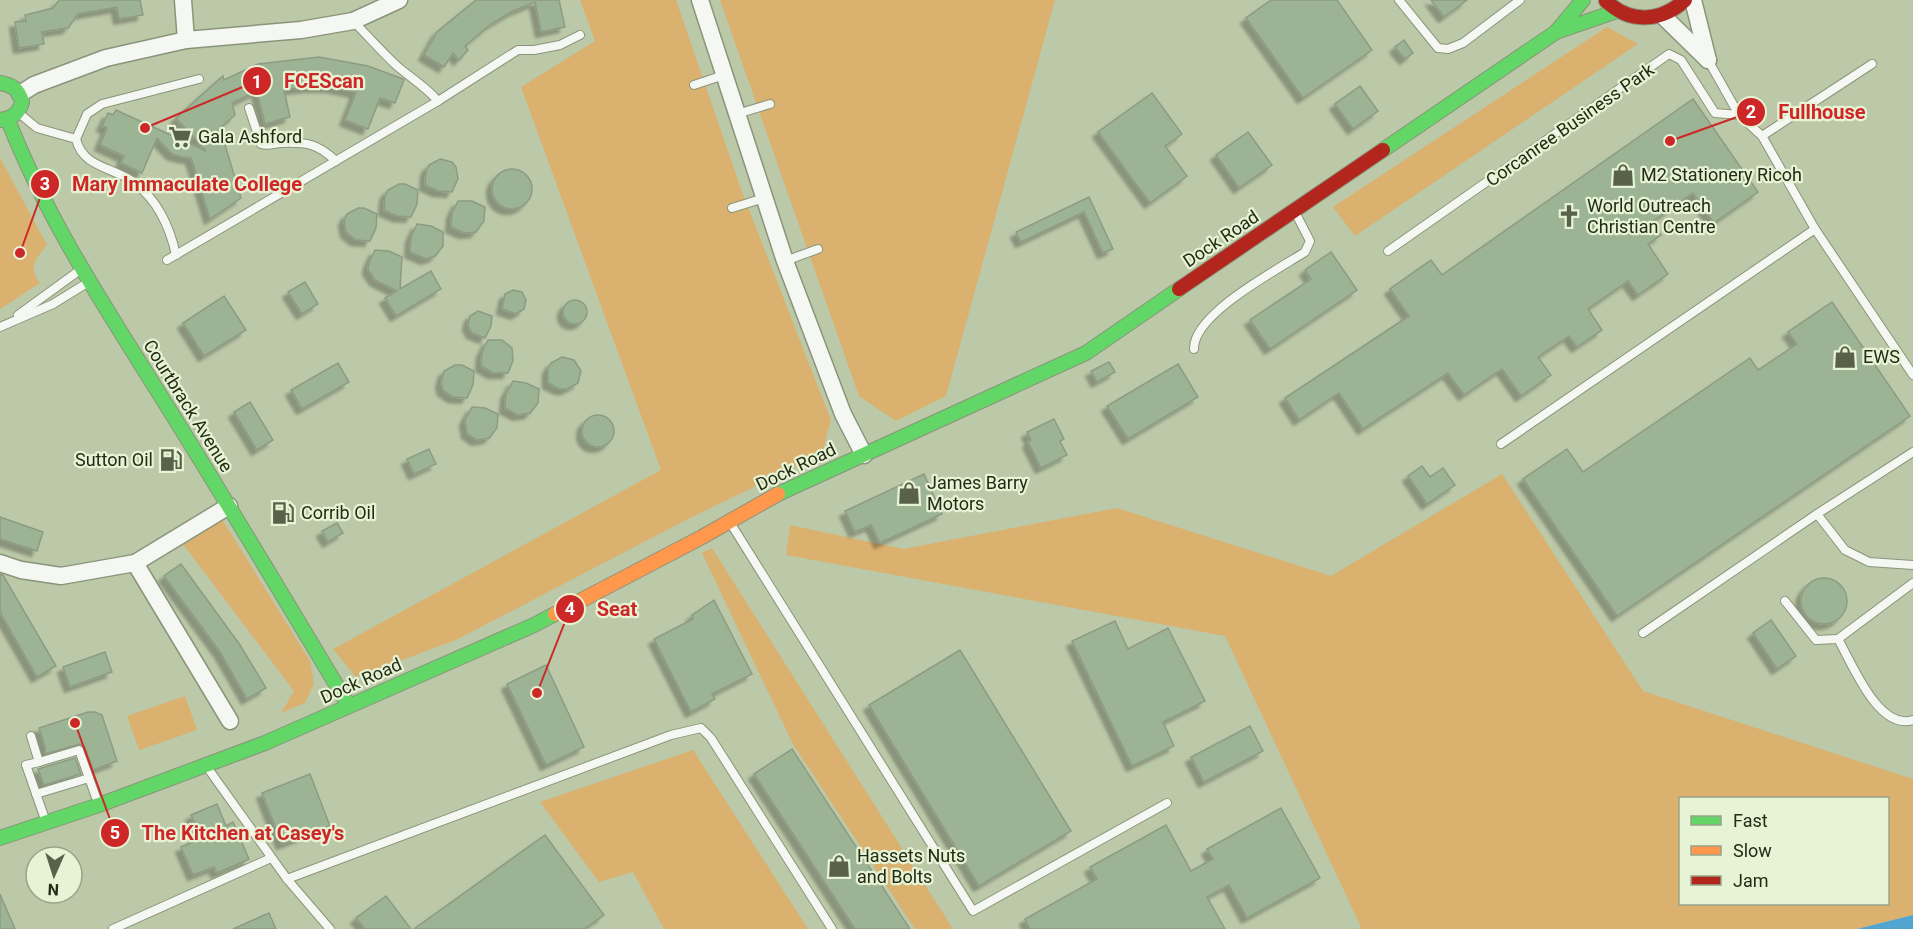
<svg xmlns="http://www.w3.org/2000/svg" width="1913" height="929" font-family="Roboto,sans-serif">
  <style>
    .green { fill: #dab16e; fill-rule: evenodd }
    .water { fill: #52a5d1 }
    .building { fill: #9cb494; stroke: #8d9b84; stroke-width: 1.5; filter: url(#shadow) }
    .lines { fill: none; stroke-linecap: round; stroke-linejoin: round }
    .lane-casing { stroke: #8a947a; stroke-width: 10 }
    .street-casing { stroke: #8a947a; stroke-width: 19 }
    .fast-casing { stroke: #8a947a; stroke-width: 16 }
    .slow-casing { stroke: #8a947a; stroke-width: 16 }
    .jam-casing { stroke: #8a947a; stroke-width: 16 }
    .lane { stroke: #f5f7f2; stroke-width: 8 }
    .street { stroke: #f5f7f2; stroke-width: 16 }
    .fast { stroke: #63d668; stroke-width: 14 }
    .slow { stroke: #ff974d; stroke-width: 14 }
    .jam { stroke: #b3261e; stroke-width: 14 }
    .labels { text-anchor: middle; stroke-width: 4.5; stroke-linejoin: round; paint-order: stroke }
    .street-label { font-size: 18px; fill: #232b14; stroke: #e7f3d5 }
    .poi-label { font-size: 18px; fill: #232b14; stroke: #e7f3d5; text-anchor: start }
    .leader { fill: none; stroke: #cd2827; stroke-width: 2 }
    .callout-dot { fill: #cd2827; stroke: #e7f3d5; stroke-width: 2 }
    .mark-label { font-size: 18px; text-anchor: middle; font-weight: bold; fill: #fff }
    .callout-label { font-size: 20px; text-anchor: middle; font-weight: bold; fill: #cd2827; stroke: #e7f3d5; stroke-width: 4.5; stroke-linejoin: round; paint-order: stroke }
  </style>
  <defs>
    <filter id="shadow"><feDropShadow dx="-5.5" dy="5.5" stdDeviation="1.5" flood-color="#0004"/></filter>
  </defs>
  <rect width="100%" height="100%" fill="#bcc9a8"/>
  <!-- green -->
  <g class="green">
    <path d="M580,0H676L741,189L831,420L822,454L688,519L456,640L356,677L333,649L661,470L521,87L595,41Z"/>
    <path d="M720,0H1055L946,396L896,421L859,396Z"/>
    <path d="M1607,27L1638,44L1355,236L1333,207Z"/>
    <path d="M0,158L47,245C36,259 27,266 40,283L0,309Z"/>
    <path d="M1502,474L1643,691L1913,779V915L1857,929H1358L1361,927L1225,636L786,555L790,525L903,549L1117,508L1331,576ZM1680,798H1888V904H1680Z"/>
    <path d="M222,519L310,661L314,684L305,703L281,713L294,691L183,544Z"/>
    <path d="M712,548L953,929H915L793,744L702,553Z"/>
    <path d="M185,696L197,730L139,750L127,716Z"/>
    <path d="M693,750L808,929H664L633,872L599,882L540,802Z"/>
  </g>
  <!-- water -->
  <path class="water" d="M1913,915V929H1857Z"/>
  <!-- building -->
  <g class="building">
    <path d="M59,0H140L143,15L119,19L117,7L78,14L68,28L42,32L44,44L19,48L15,22L26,21L25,15L53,8Z"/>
    <path d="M476,0H559L565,27L541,32L535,2L513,11L491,24L465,46L468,50L459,60L453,53L444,67L424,55L437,32Z"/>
    <path d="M1271,0H1337L1372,50L1303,98L1246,18Z"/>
    <path d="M1431,0H1467L1444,17Z"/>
    <path d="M1404,40L1413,53L1405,59L1395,47Z"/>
    <path d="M319,57L368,66L403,79L404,80L395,103L380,98L368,129L345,120L356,92L331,87H307L284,90L290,117L265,124L257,91L232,103L235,115L220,128L241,198L210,219L191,158L182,157L172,154L157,138L142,173L121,163L124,156L100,145L107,128L102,126L108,113L113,115L116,110L206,151L176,118L223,76L224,80L258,64Z"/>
    <path d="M1360,86L1378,111L1353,129L1335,104Z"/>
    <path d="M1152,93L1182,134L1165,146L1187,176L1150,203L1098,132Z"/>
    <path d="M1693,99L1758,192L1714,223L1693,193L1652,222L1661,235L1648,244L1668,274L1638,295L1628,281L1588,309L1602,330L1577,347L1569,336L1538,357L1551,375L1521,396L1502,369L1464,395L1448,373L1363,429L1339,393L1299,420L1285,398L1409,316L1390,289L1431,260L1442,275Z"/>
    <path d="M1248,132L1272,165L1239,188L1216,155Z"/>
    <path d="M440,159L452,162L456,167L458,179L452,192L438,191L425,185L426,171L429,165Z"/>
    <circle cx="512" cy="189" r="20"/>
    <path d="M399,184H405L418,190L417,204L411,217L397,216L384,210L385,196L388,190Z"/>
    <path d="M1089,197L1113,249L1103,253L1084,212L1021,242L1016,232Z"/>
    <path d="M458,201H472L485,207L484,221L476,232L464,233L451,227L452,213Z"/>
    <path d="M358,208H364L377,214L376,228L370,241L356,240L346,232L344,220L347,214Z"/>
    <path d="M417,224L431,226L443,232V246L435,256L426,259L410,252L411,237Z"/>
    <path d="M375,250L389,251L402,257L400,289L431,271L441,289L396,316L385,298L397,291L375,280L368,269L369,263Z"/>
    <path d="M1331,252L1357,290L1270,349L1250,320L1311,279L1305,270Z"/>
    <path d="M305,282L318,304L302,314L288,292Z"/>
    <path d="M513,290L522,292L526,300L524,309L516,314L502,309L505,294Z"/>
    <path d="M224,296L246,330L204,356L183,323Z"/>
    <circle cx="575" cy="312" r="12"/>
    <path d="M1832,302L1910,416L1617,616L1523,479L1567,449L1583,472L1750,358L1758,370L1797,344L1788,332Z"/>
    <path d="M478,311L492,316L491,326L485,338L472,333L468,325L470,316Z"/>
    <path d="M488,340H502L512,348L513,361L508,373H493L481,366L482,352Z"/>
    <path d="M562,357L574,360L581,371L578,383L567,389H560L548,383V369L551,363Z"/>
    <path d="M1109,362L1115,372L1097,382L1091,371Z"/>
    <path d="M338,363L349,382L302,409L291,390Z"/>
    <path d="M1178,364L1198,397L1128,439L1107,406Z"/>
    <path d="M455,365H462L474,371L473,385L467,398L453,397L443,390L441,383L444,371Z"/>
    <path d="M513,381L526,383L539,389L538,403L530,413L518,415L505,408L506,394Z"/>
    <path d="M250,402L273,440L257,450L234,412Z"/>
    <path d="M472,407L485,408L498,414L497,428L489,438L477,440L467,433L465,420Z"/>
    <circle cx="598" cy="431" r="16"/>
    <path d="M1054,419L1064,439L1060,441L1067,455L1041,468L1028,442L1031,440L1027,432Z"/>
    <path d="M429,449L436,464L414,474L407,459Z"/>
    <path d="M1422,466L1430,477L1443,468L1455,485L1427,504L1408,476Z"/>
    <path d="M924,474L942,514L880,543L871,525L855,532L845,511Z"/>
    <path d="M0,517L43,532L37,551L0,539Z"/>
    <path d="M337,523L343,533L328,542L322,531Z"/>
    <path d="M181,564L240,645L266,688L247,699L220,652L164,576Z"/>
    <path d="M0,574L3,575L56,666L37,677L0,612Z"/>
    <circle cx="1824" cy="601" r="23"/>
    <path d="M714,600L752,674L712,694L715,699L691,712L654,639L693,619L692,615Z"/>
    <path d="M1771,620L1796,656L1777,669L1753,633Z"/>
    <path d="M1115,621L1128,649L1168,628L1205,701L1163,722L1174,746L1132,766L1072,641Z"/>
    <path d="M960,650L1071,831L979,886L869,705Z"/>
    <path d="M105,652L112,672L70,687L63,667Z"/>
    <path d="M546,665L584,747L546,765L507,684Z"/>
    <path d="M88,712H95L102,715L117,761L93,770L85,747L80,744L45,754V747L39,728Z"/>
    <path d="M1250,726L1263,751L1204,782L1191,757Z"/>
    <path d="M792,749L910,929H855L754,774Z"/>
    <path d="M75,758L81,774L44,785L38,769Z"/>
    <path d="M310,774L330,826L282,844L262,793Z"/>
    <path d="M217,804L226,826L233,822L249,859L217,873L214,867L193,875L181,847L202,838L191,815Z"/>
    <path d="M1281,808L1320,878L1247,918L1229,885L1207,897L1225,929H1030L1025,919L1097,879L1090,867L1166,825L1191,871L1213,859L1207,849Z"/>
    <path d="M545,835L604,915L584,929H414Z"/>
    <path d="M0,894L15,929H0Z"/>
    <path d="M386,896L411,929H365L356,918Z"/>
    <path d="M269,913L276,929H233Z"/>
  </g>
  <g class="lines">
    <!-- lane casing -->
    <g class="lane-casing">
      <g id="lane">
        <path d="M1399,0L1438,48L1448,49L1463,43L1520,0"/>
        <path d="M1708,60L1739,115L1762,136L1815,229L1913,375"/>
        <path d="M694,85L724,75"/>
        <path d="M438,101L518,50H534L560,45L580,35"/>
        <path d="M249,108L261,144C268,146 273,144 281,143C306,142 317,143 336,161"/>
        <path d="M20,114L37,128L76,139C83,169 116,167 136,184C159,202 170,228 176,255"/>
        <path d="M737,114L770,104"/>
        <path d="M1762,136L1872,64"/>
        <path d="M76,139L87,114L102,104L199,79"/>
        <path d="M732,208L764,198"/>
        <path d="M1388,251L1669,54L1681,60L1715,113L1739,115"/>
        <path d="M167,260L438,101C426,87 411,78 397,66C382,52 368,36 353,21"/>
        <path d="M785,261L818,249"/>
        <path d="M18,315L80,270"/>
        <path d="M0,327L53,304L87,283"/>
        <path d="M1194,349C1193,314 1277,270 1305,252L1310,241L1296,214"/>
        <path d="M1501,444L1815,229"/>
        <path d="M1817,514L1845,550L1869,562L1913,565"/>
        <path d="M731,524L973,911L1167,803"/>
        <path d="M1913,583L1838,639C1852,663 1878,731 1913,720"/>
        <path d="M1785,601L1816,640L1838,639"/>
        <path d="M1643,633L1817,514L1913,452"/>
        <path d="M31,736L39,762L26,765L46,822"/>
        <path d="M39,762L79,750L98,803"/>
        <path d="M207,767L287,879L330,929"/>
        <path d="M36,794L89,778"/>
        <path d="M287,879L671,735L701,728L711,738L832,929"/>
        <path d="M113,929L271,858"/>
      </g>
    </g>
    <!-- street casing -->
    <g class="street-casing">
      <g id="street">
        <path d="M183,0L186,40"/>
        <path d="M700,0L785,261L843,414L864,455"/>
        <path d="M1693,0L1708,60"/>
        <path d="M1663,16L1708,60"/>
        <path d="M20,94L34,85L106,58L186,40L301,30L353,21L399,0"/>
        <path d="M0,563L21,570L61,576L135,563L229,506"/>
        <path d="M135,563L230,721"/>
      </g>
    </g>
    <!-- fast casing -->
    <g class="fast-casing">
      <g id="fast">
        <path d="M1556,32L1583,0"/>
        <path d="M0,83C12,85 19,89 22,102C19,114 12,118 0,120"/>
        <path d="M8,120C48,222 109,313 167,406C229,505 289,606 349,706"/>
        <path d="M1383,150L1556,32L1617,11"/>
        <path d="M778,494L1086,353L1179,289"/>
        <path d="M0,838L99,805L265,743L534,625L555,614"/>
      </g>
    </g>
    <!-- slow casing -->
    <g class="slow-casing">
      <path id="slow" d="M555,614L702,537L778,494"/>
    </g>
    <!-- jam casing -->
    <g class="jam-casing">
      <g id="jam">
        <path d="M1606,1C1630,24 1661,22 1685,0"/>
        <path d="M1179,289L1383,150"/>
      </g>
    </g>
    <!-- lane -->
    <use href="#lane" class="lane"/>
    <!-- street -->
    <use href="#street" class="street"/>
    <!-- fast -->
    <use href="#fast" class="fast"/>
    <!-- slow -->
    <use href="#slow" class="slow"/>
    <!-- jam -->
    <use href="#jam" class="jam"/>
  </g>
  <!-- icons -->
  <defs>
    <g id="supermarket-bare" transform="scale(1.8)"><path d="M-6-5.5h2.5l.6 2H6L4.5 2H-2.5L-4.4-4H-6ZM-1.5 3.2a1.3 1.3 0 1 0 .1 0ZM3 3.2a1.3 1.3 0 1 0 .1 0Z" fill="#596248" stroke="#e7f3d5" stroke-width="2.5" paint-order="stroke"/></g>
    <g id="shop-bare" transform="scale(1.8)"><path d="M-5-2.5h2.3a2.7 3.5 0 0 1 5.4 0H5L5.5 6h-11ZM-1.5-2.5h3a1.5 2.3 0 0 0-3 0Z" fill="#596248" stroke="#e7f3d5" stroke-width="2.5" paint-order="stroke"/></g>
    <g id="church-bare" transform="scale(1.8)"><path d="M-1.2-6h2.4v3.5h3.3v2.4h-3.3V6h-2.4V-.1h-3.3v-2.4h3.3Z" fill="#596248" stroke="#e7f3d5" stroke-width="2.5" paint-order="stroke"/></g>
    <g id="fuel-bare" transform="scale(1.8)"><path d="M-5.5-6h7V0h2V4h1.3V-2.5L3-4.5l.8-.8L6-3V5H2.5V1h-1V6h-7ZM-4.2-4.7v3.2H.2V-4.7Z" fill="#596248" stroke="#e7f3d5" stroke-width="2.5" paint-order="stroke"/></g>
  </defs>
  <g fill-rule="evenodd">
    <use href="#supermarket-bare" x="180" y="137"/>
    <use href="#shop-bare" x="1623" y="175"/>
    <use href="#church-bare" x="1569" y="216"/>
    <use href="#shop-bare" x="1845" y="357"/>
    <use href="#fuel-bare" x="171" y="460"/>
    <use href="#shop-bare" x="909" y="493"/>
    <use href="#fuel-bare" x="283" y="513"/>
    <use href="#shop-bare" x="839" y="866"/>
  </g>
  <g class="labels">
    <!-- street labels -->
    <g class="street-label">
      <text transform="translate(1570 125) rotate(-35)" y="6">Corcanree Business Park</text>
      <text transform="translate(1221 239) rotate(-34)" y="6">Dock Road</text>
      <text transform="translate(188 406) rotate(58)" y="6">Courtbrack Avenue</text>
      <text transform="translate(796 467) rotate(-26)" y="6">Dock Road</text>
      <text transform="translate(361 681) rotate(-24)" y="6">Dock Road</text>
    </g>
    <!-- poi labels -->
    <g class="poi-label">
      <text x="198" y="143">Gala Ashford</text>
      <text x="1641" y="181">M2 Stationery Ricoh</text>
      <text x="1587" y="212">World Outreach<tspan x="1587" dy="21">Christian Centre</tspan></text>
      <text x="1863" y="363">EWS</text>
      <text x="153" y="466" text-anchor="end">Sutton Oil</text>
      <text x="927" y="489">James Barry<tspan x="927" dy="21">Motors</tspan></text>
      <text x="301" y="519">Corrib Oil</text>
      <text x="857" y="862">Hassets Nuts<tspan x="857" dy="21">and Bolts</tspan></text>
    </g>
  </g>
  <!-- callouts -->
  <path class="leader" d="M145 128L257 81M1670 141L1751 112M20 253L45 184M537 693L570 609M75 723L115 833"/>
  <g class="callout-dot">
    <circle cx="145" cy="128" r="6"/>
    <circle cx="1670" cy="141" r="6"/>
    <circle cx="20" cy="253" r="6"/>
    <circle cx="537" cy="693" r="6"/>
    <circle cx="75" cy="723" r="6"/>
    <circle cx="257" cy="81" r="15"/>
    <circle cx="1751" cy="112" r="15"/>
    <circle cx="45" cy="184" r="15"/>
    <circle cx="570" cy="609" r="15"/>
    <circle cx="115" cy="833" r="15"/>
  </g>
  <g class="mark-label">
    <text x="257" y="88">1</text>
    <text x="1751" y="118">2</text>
    <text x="45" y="190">3</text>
    <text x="570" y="615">4</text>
    <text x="115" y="839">5</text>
  </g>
  <g class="callout-label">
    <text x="324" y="88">FCEScan</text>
    <text x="1822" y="119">Fullhouse</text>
    <text x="187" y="191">Mary Immaculate College</text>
    <text x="617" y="616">Seat</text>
    <text x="243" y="840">The Kitchen at Casey's</text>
  </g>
  <!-- legend -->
  <rect x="1679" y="797" width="210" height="108" fill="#e7f3d5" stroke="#99a388" stroke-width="1.5"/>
  <rect x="1691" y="816" width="30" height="9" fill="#63d668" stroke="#99a388" stroke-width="1.5"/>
  <text x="1733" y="827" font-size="18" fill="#232b14">Fast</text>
  <rect x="1691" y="846" width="30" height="9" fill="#ff974d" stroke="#99a388" stroke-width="1.5"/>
  <text x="1733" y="857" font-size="18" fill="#232b14">Slow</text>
  <rect x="1691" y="876" width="30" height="9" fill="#b3261e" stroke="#99a388" stroke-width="1.5"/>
  <text x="1733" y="887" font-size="18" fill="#232b14">Jam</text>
  <!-- north arrow -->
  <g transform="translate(54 875) rotate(183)"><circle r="28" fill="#e7f3d5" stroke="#99a388" stroke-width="1.5"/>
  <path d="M0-4.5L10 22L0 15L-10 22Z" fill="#596248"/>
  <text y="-9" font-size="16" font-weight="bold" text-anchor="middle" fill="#232b14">N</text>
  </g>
</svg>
